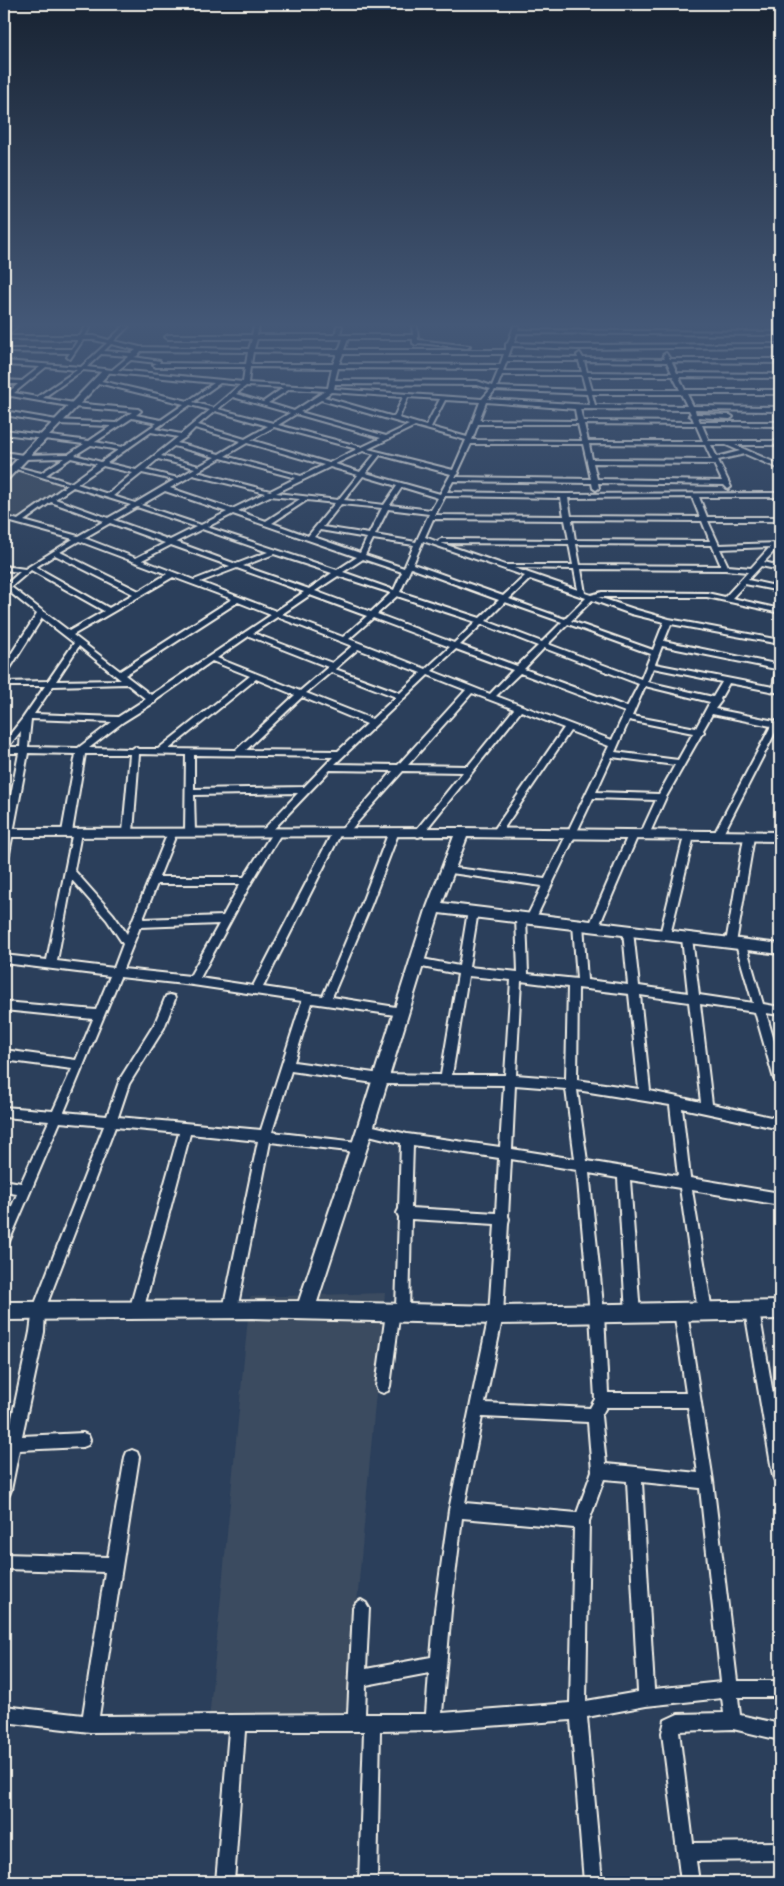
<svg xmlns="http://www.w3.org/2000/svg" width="784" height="1886" font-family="Caveat,sans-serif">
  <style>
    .built { fill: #3b4b60 }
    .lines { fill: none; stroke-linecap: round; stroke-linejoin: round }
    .street-casing { stroke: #f4f1e8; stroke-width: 4 }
    .secondary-casing { stroke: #f4f1e8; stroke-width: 4 }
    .street { fill: #1d3557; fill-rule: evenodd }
    .secondary { fill: #1d3557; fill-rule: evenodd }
  </style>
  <rect width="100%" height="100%" fill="#2b3f5b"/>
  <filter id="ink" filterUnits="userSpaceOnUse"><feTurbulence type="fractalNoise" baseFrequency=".02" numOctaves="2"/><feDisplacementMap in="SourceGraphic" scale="10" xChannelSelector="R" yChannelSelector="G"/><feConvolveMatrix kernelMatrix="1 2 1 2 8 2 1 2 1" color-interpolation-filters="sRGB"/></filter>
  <g filter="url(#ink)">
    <!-- built -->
    <g class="built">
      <path d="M18,470L66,485L16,521L4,516V486Z"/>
      <path d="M385,1293L347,1713L209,1720L250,1297Z"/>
    </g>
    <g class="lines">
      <!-- street casing -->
      <g class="street-casing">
        <g id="street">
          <path d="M12,326H17L8,336H80L86,326H91L85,336H94L109,340L124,326H129L114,341L140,347L249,349L252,339H168L165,337L168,335H252L254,326H259L257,335H335L337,326H342L340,335H413L412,326H417L418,340L470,346L467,348L419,343L416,345L413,343V339H348L344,350H506V344L508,343L514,326H519L518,330L780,332V335L517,333L514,343L577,345L780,344V347L577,349L512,346L508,357L578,358L577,355L580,353L583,358L665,359L663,355L666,353L670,359H780V363L672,362L677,373L780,374V378L679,377L685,390H780V394H687L693,406L780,407V411L695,410L696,414L730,415L733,417L730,419L698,417L700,422H780V426L702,425L709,441H780V445H735L780,465V469L745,454L718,460L731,487L728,489L724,485L598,483L599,488L596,490L593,488L592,483L453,481L447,492L564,494L780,493V497H699L707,517H780V521H708L719,545L780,543V547H778L764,562L780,566V570L761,566L748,580L780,587V591L745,584L732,598L780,609V613L707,597H598L637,610L669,619L780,640V644L671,624L664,641L780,665V693L729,683L720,699L721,701L715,709L780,722V728L778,727L721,838L718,839L713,836L771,726L712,714L703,730L704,732L701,735L666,797L648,837H642L640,835L656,800L593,798L534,922L531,923L526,919L542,886L444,872L442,870L444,868L447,867L545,879L609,746L570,731L500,834H494L492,832L494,830L564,728L521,711L421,836L418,837L413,834L463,772L403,771L346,835H340L263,987L323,996L361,905L388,834L393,831L398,834L371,905L332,997L402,1008L406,1009L407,1012L406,1015L402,1016L312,1003L294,1062L381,1074L441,1075L458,974L417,966L413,965L412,962L413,959L417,958L459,966L468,911L473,907L478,911L469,967L518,972L516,917L521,913L526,917L528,974L577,979L573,924L578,920L583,924L587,980L628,985L623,931L624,928H632L633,931L639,986L688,993L682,938L683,935H691L692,938L699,995L753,1003L736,945L737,942H745L763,1004L780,1007V1015L766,1013L780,1061V1084L776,1082L774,1079L755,1012L700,1004L712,1104L780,1119V1129L682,1108L690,1178L780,1193V1205L692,1190L712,1311L710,1316L705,1318L700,1316L698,1311L680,1188L630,1180L640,1314L638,1319L633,1321L628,1319L626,1314L618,1178L589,1173L604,1314L608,1393H686L674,1311L676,1306L681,1304L686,1306L713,1481L737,1681H780V1697H738L740,1715L780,1724V1740L733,1729L679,1731L693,1843L780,1842V1860L696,1861L699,1882H681L662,1733L665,1720L678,1714L724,1713L722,1698L646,1706L587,1717L602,1882H584L571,1720L433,1730L380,1731L377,1882H359L364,1731H245L234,1882H216L229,1731L90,1732L4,1722V1706L83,1715L105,1572L4,1569V1554L108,1557L125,1457L127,1452L132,1450L137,1452L139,1457L99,1716L348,1714L353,1608L356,1603L361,1600L366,1603L369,1608L366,1669L431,1657L435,1610L449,1510L489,1315L495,1224L411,1219L409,1313L407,1318L402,1320L399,1318L390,1386L388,1391L383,1393L378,1391L376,1386L386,1313L388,1308L393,1306L396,1308L399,1217L397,1213L399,1209L401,1143L361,1133L359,1129L361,1125L365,1124L407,1134L500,1147L504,1085L381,1084L291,1071L272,1132L357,1142L361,1143L363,1147L361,1151L357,1152L270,1142L237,1310L235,1315L230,1317L225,1315L223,1310L258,1141L190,1134L143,1311L141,1316L136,1318L131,1316L129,1311L179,1133L115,1127L45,1309L44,1332L22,1436L83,1433L88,1435L90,1440L88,1445L83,1447L19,1450L11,1490L9,1495L4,1497L5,1451H4V1437H8L30,1332L33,1309L104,1126L60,1122L8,1244L4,1246V1225L17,1194L4,1192V1180L21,1183L49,1121L4,1117V1107L53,1111L72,1069L4,1060V1050L76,1060L93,1019L4,1010V1002L96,1010L110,976L4,963V955L47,960L73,831L76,830L81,833L74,870L113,914L127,934L169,830H175L177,832L159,877H244L274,830L277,829L282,832L251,883L200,978L253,986L333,831H340L393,771L330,770L269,834L266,835L261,832L263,830L298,793L194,795L195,832L190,835L185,832L186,755L139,754L133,832L128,835L123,832L130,754H85L72,832L67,835L62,832L76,754L28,753L9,854L4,857V832L19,753H4V742L23,718L45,686H4V682L48,681L74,643L42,618L7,673H4V665L37,614L7,590L4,591V586L20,572L4,570V566L25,569L73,539L4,520V516L18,520L67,485L13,468V466L41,473L64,458L23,459L4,456V452L23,455L69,454L84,444L4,434V430L89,441L111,426L57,424L4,415V411L57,420L116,423L132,412L74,407L11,396L4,401V396L18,384H4V380L22,381L40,367L4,365V361L81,367L107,343L94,340H83L70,359L67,357L70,353L4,352V349H72L78,340L4,339V335ZM257,339H343L339,350L254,349ZM111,344L136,350L132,353L104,351ZM141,351L248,352L246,364L159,363L160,361L134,357L137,356ZM253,352L337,354L333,364H251ZM101,354L129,356L112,370L87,367ZM343,354H504L500,365L339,364ZM131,360L157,363L153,365L156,367H245L243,382L118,370ZM507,361H579L582,372L503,371ZM584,361L667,362L672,373L587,372ZM46,367L77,370L37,397L14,393ZM250,367L332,368L328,388L248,383ZM338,368L499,369L492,386L477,381L335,380ZM83,370L214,383L188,401L97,380L94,382L184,404L161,420L136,415L141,411L138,409L74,403L43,398ZM502,375H582L586,390L497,387ZM588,376H673L680,390H592ZM220,383L240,385L213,408L193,402ZM335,384L477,385L491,389L482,399L334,389ZM246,386L283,388L263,402L236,394ZM290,389L325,391L294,411L268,403ZM495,390L587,394L590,405L488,399ZM331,392L403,397L394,417L324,397ZM592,394H681L687,406L595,405ZM233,397L290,413L273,423L218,409ZM408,397L440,399L426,426L399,418ZM321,400L409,425L386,436L300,412ZM445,400L480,402L467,437L431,427ZM486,402L575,409L577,421L479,420ZM190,405L210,410L181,434L155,429ZM580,409L689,410L691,414L689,415L692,417L694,422L583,421ZM215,411L268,426L245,439L198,425ZM296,414L381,438L362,447L278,425ZM132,418L157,423L122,447L95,442ZM478,424H578L582,441L472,440ZM584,424L696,425L703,441H588ZM415,426L466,440L453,470L368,449ZM274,427L357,449L329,463L251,440ZM195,428L241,441L219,454L177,443L186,437ZM151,432L178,437L136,470L107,463ZM247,443L324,465L301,476L225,456ZM471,444H583L591,479L455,477L459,473L458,472ZM589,444L705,445L712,460L592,459ZM91,445L118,450L101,462L75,455ZM711,445H726L740,451L717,457ZM174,446L215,457L199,466L161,456ZM363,451L375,454L360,472L335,464ZM380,455L451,474L440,494L366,473ZM71,458L97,464L71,483L46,475ZM221,458L296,478L270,491L197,472ZM158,459L195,468L178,478L145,470ZM593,463L714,464L722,481L597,479ZM103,466L133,473L108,494L77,484ZM330,467L358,475L338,500L276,493ZM142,473L174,480L135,503L113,496ZM193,475L265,493L232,509L170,488ZM363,476L397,486L384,505L344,500ZM73,487L131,505L108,518L55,499ZM402,487L438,498L431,510L390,505ZM165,491L227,512L201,525L141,505ZM270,496L300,499L266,521L238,511ZM445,496L561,498L564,516L435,515ZM692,497L700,517L571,516L568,498ZM307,500L335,503L308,536L272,523ZM51,502L104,521L78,536L24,521ZM341,504L382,508L369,534L323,527ZM137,507L196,527L170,540L114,520ZM388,509L429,514L416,542L375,535ZM233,514L357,557L337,570L207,527ZM433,519L565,520L569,540L441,539L439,540L438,542L425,537ZM572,520L702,521L710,541L575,540ZM110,523L165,543L136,558L84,538ZM202,529L268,552L236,564L176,542ZM320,530L367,538L360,553L314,537ZM373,539L414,545L404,568L365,555ZM79,541L167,574L139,591L60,552ZM423,541L525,576L503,596L413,564ZM441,543L569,544L573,565H505ZM576,544L712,545L721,566L580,565ZM171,545L230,566L194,580L142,560ZM770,547L751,568L728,566L720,549ZM274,554L332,573L309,589L243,566ZM55,555L133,594L109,608L36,567ZM363,559L402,572L394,590L343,572ZM237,568L304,592L276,611L200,582ZM411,568L499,600L480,618L400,592ZM514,568L574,569L578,590ZM581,569L725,570L748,572L725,597L707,593L602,592L591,595L585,593ZM31,570L104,611L69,631L11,587ZM338,576L391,593L371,612L315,591ZM173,577L232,599L120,671L73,635ZM530,579L586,598L565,619L509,599ZM310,595L367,616L343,637L282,614ZM397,596L476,622L454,643L377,614ZM592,600L631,614L664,622L653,650L571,621ZM238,602L271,615L151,695L125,675ZM505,602L562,622L542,642L486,621ZM277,617L352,646L332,663L253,633ZM373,618L450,647L426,669L349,639ZM482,624L538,646L517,666L460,645ZM568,624L651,654L641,679L548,644ZM249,636L328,667L300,691L217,658ZM79,646L121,680L56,681ZM662,646L776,669L773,687L655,664ZM544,648L639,684L627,707L524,669ZM358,649L421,673L400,693L335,669ZM456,649L513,670L490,694L432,671ZM212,661L250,676L158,749H138L135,747L132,749L89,748L123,722L155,702L156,700ZM653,668L722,682L713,697L647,682ZM331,672L396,697L372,719L306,693ZM520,673L625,712L612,740L496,696ZM428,675L466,690L398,765L335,764ZM256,679L295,695L236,750L169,749ZM127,684L146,699L118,717L34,714L53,686ZM645,686L710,702L696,728L632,716ZM472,693L514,709L468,766L408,765ZM302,697L367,724L338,751L246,750ZM31,719L112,722L78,748L28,747ZM629,720L693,733L678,760L615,752ZM21,731L20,747H8ZM194,755L333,757L304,787L194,789ZM612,757L675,765L659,794L596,792ZM72,880L107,920L123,944L114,968L57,961ZM157,884H240L223,916L143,919ZM219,924L190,976L123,969L140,927ZM468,976L511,980L505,1075H452ZM120,977L193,985L302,1001L261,1130L118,1117L129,1084L164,1028L175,999L174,996L170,995L166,996L155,1023L120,1079L107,1116L64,1112ZM521,981L568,987L566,1079L516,1075ZM578,988L629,994L639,1089L577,1080ZM640,995L689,1002L701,1102L650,1091ZM515,1085L566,1089L575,1159L512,1149ZM577,1090L670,1105L678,1176L587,1161ZM413,1145L499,1158L496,1213L411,1208ZM511,1159L577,1170L590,1314L595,1399L590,1408L485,1403L503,1315L508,1223L509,1219L508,1216ZM606,1407H688L698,1473L606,1464L601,1416ZM482,1417L588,1422L592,1471L577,1513L465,1503ZM604,1479L627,1481L638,1692L586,1701L589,1521ZM642,1482L700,1488L721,1682L654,1689ZM462,1518L574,1528L570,1703L442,1713L451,1610ZM429,1673L426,1714H365L366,1685Z"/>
          <path d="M633,832L638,835L599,926L597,929H591L589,926L628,835Z"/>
          <path d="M689,833L694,836L670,935L669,938H661L660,935L684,836Z"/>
          <path d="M749,834L754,837L736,943L735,946H727L726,943L744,837Z"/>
          <path d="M752,1304L757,1306L759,1311L780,1436V1483L775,1481L773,1476L745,1311L747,1306Z"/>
        </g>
      </g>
      <!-- secondary casing -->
      <g class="secondary-casing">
        <g id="secondary">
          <path d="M104,369L111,371L7,480H4V473Z"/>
          <path d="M462,828L780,832V841L467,837L442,903L780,944V954L439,913L373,1129L317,1302L496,1306L780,1301V1319L496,1324L252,1318L4,1320V1302L299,1301L357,1129L427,907L454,836L4,837V829Z"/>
        </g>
      </g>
      <!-- street -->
      <use href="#street" class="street"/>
      <!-- secondary -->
      <use href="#secondary" class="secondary"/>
    </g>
  </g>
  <!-- sky -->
  <linearGradient id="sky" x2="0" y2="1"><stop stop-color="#182332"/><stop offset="0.55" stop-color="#445877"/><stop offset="1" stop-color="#445877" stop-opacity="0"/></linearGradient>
  <rect width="784" height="590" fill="url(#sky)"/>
  <!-- margin -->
  <rect width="784" height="1886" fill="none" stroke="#1d3557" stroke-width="20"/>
  <rect x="10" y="10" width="764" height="1866" fill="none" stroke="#f4f1e8" stroke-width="2" filter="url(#ink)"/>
</svg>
